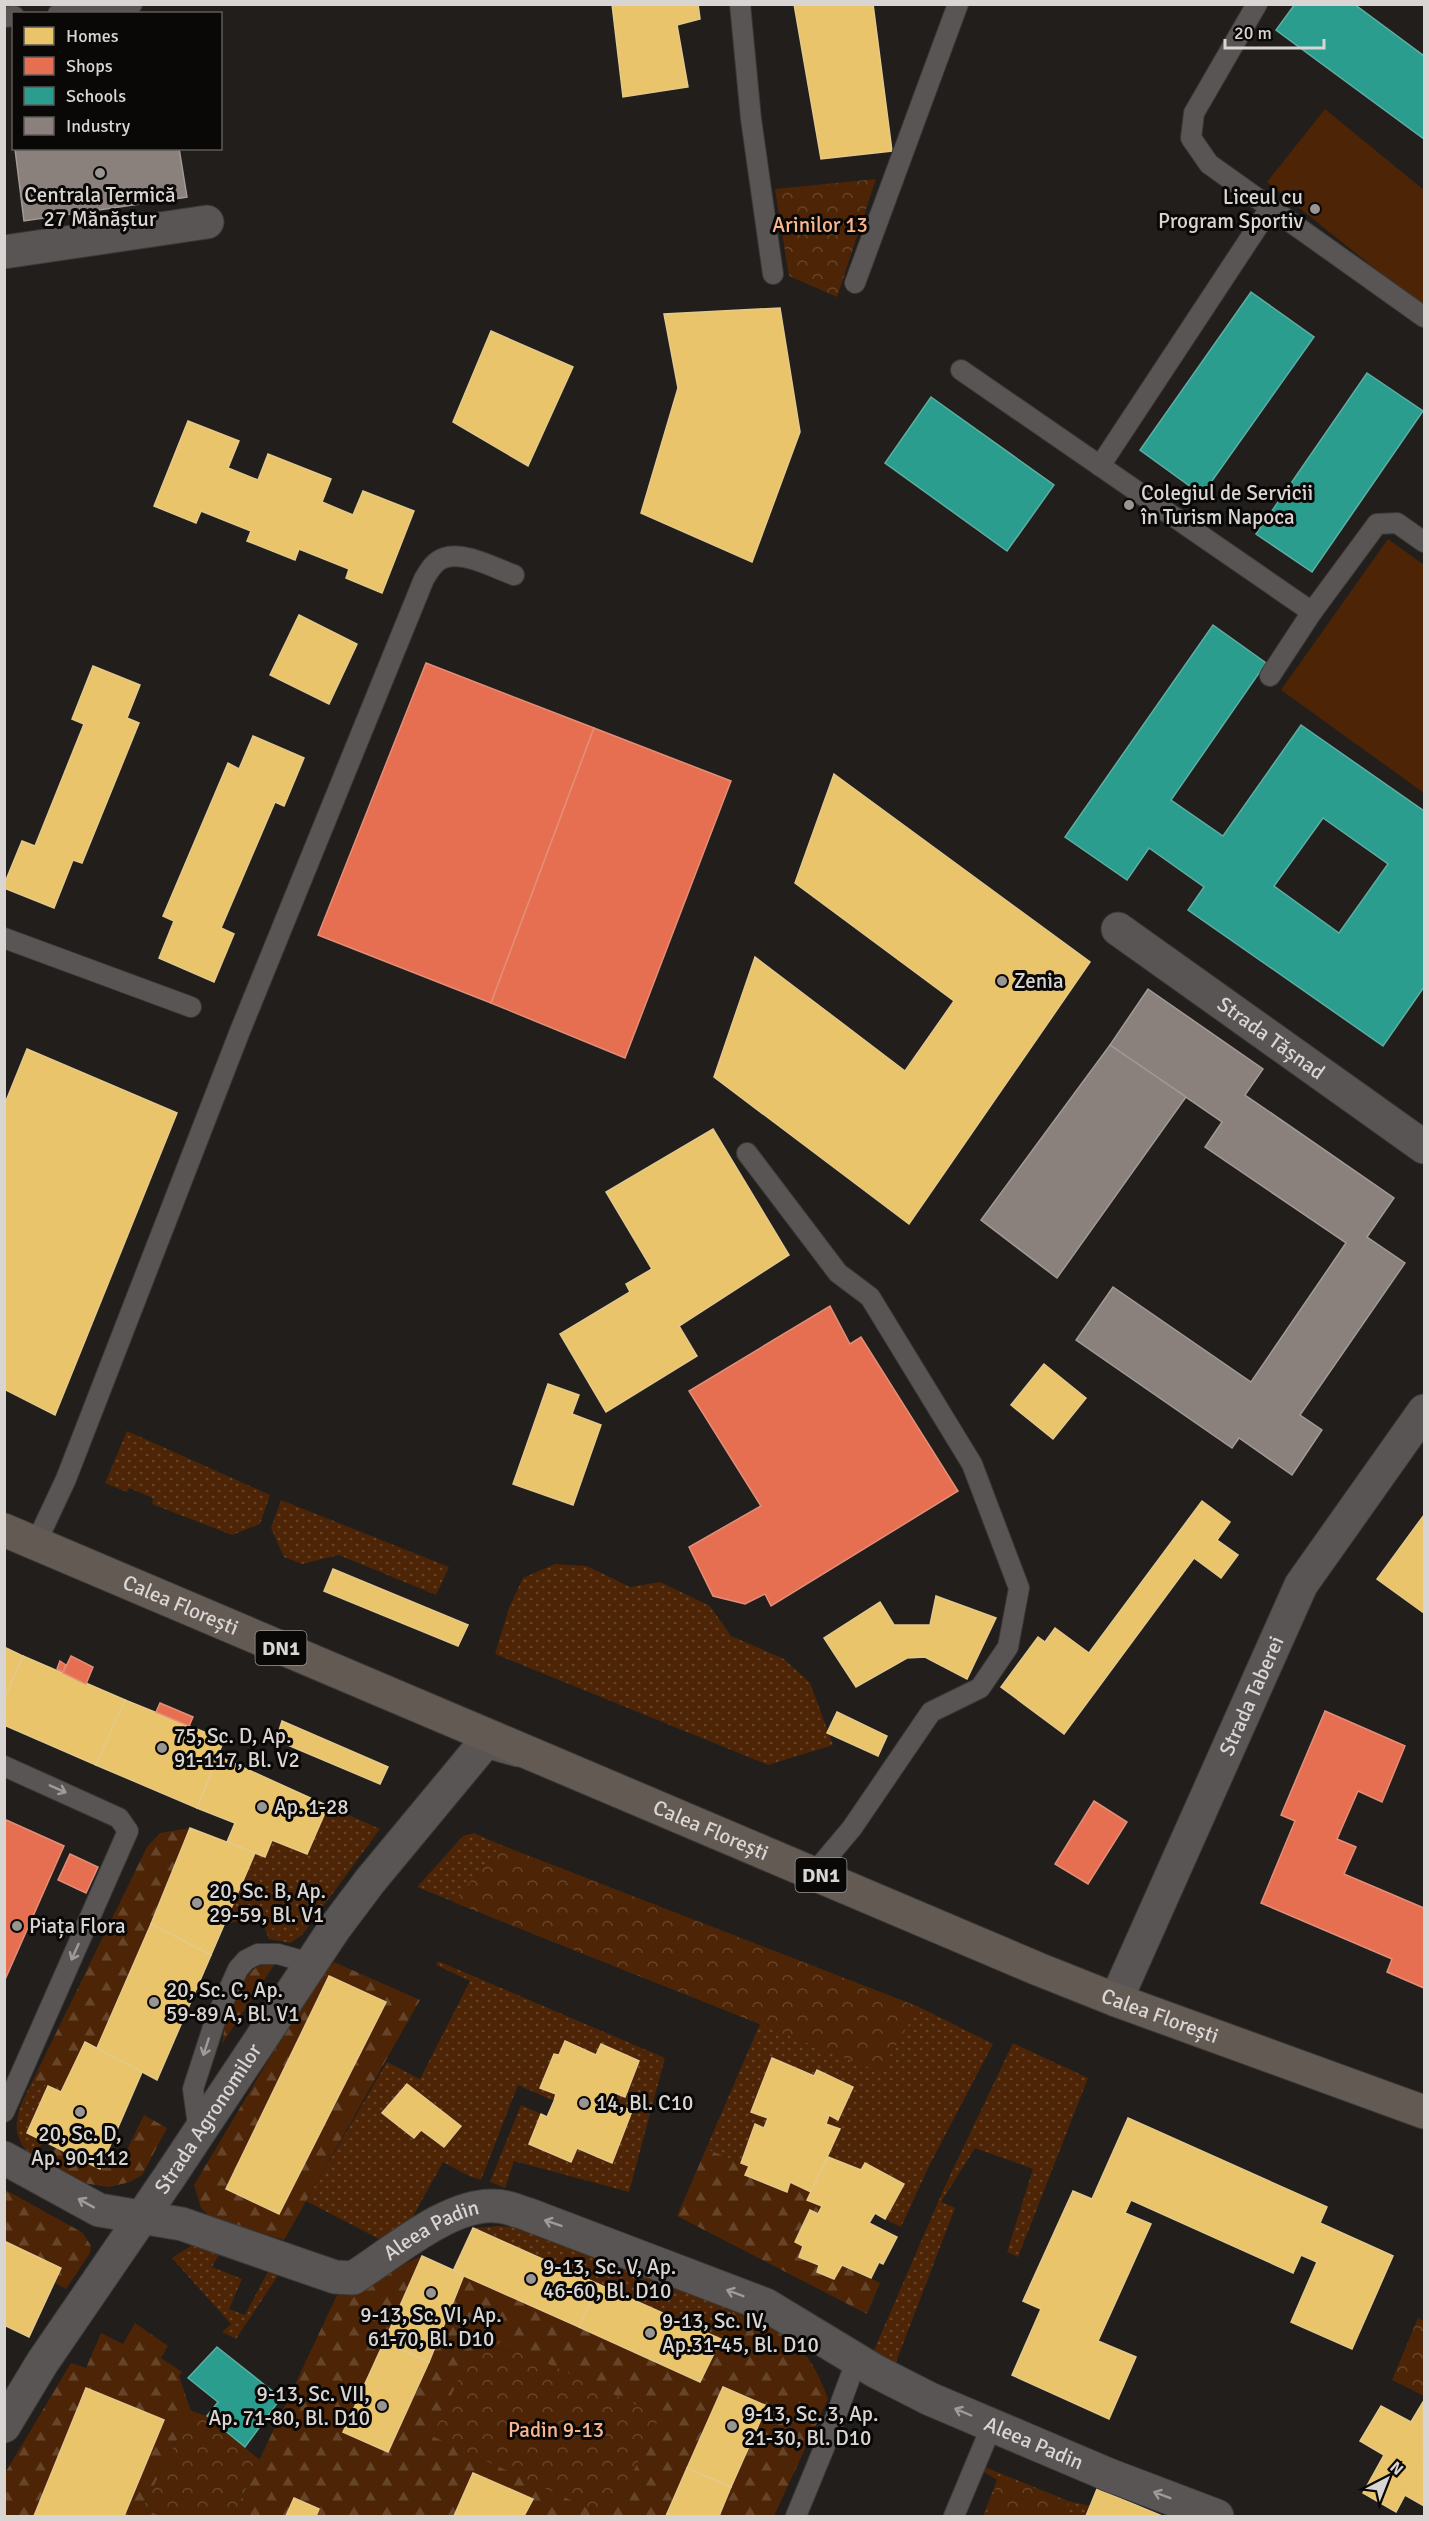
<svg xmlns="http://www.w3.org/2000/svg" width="1429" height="2521" font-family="Signika,sans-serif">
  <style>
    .grass { fill: url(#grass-dots) }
    .forest { fill: url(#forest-firs) }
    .park { fill: url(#park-crowns) }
    .garden { fill: #4d2506 }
    .homes { fill: #e9c46a; stroke: #e4c98a; stroke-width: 1.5 }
    .shops { fill: #e76f51; stroke: #e38e78; stroke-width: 1.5 }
    .schools { fill: #2a9d8f; stroke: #5eaea3; stroke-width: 1.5; fill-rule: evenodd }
    .industry { fill: #8a817c; stroke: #a29a96; stroke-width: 1.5 }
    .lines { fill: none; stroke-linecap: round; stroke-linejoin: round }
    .service-casing { stroke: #3b3937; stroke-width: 22 }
    .minor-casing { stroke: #3b3937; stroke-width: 35 }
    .primary-casing { stroke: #3b3937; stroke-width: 35 }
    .service { stroke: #585554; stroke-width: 20 }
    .minor { stroke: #585554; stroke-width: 33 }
    .primary { stroke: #635a54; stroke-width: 33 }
    .oneway { stroke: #9f9b9a }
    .poi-dot { fill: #999593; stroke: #0a0807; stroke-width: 2 }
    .labels { text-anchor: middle; stroke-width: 6; stroke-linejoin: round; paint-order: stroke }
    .shield { fill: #0a0807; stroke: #9b9896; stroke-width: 1.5 }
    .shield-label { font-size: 20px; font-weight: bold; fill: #d9d5d3 }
    .poi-label { font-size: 21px; fill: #d9d5d3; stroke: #0a0807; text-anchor: start }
    .park-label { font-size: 21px; fill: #fab78e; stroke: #0a0807 }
    .street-label { font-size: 21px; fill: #d9d5d3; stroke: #0a0807 }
  </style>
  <defs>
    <pattern id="grass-dots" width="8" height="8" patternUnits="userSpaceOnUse" patternTransform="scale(1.5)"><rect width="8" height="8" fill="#4d2506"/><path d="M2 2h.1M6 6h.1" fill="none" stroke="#664429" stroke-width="1.8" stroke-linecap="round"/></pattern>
    <pattern id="forest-firs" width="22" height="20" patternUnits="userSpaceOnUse" patternTransform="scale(1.5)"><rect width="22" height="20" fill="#4d2506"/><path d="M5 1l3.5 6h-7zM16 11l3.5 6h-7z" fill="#664429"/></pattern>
    <pattern id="park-crowns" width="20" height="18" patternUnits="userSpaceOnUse" patternTransform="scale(1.5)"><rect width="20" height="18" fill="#4d2506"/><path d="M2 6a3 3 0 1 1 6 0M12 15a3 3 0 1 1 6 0" fill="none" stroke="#664429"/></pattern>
  </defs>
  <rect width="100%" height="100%" fill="#211e1c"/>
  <!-- grass -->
  <g class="grass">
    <path d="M127,1431L270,1495L260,1524L232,1535L152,1504L153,1498L129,1488L127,1492L105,1483Z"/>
    <path d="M281,1500L449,1567L436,1595L339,1555L302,1564L284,1557L271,1528Z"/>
    <path d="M555,1564L587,1566L630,1587L660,1582L710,1606L731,1636L784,1659L810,1683L833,1745L768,1765L495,1654L509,1608L523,1578Z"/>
    <path d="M328,1806L380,1829L302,1935L290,1943L269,1939L260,1917L224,1924L255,1853L265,1856L272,1840L307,1854Z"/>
    <path d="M474,1833L501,1845L919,2007L993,2044L930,2164L901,2227L885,2219L904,2183L866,2163L860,2170L828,2157L840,2130L826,2124L829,2115L839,2120L853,2088L817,2070L814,2076L773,2058L751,2111L768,2118L764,2128L754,2124L741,2163L706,2149L760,2024L417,1887L463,1836Z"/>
    <path d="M438,1961L665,2058L629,2192L514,2161L505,2188L490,2182L521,2105L541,2114L529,2144L571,2162L577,2148L612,2163L632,2111L612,2102L615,2093L625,2097L639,2061L601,2044L596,2055L554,2054L540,2088L556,2094L554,2101L518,2085L481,2180L469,2176L443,2162L412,2218L387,2243L306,2201L387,2062L420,2079L470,1981L436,1965Z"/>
    <path d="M1013,2043L1088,2078L1018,2257L1007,2252L1033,2169L975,2148L941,2202L955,2208L893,2370L872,2355L945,2186Z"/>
    <path d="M33,2080L48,2086L27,2132L45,2142L31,2155C5,2131 20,2106 33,2080Z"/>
    <path d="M498,2226L527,2228L733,2309L721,2339L473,2228Z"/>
    <path d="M197,2242L222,2249L212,2267L242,2279L229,2309L245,2315L273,2262L283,2268L236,2339L222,2332L231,2324L172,2258Z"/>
    <path d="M982,2466L1069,2501L1090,2506L1086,2516H983L997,2480L981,2470Z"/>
  </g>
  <!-- forest -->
  <g class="forest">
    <path d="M190,1828L122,1994L97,2048L85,2042L61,2092L33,2080L147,1847L160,1833Z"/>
    <path d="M334,1962L420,2000L284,2240L211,2218L201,2208L194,2185L312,1987Z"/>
    <path d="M267,1963L274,1965L222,2044C226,2015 234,1972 267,1963Z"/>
    <path d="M144,2115L167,2128L142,2175L130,2182L109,2187L83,2183L45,2160L56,2147L100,2169L108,2150L123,2158Z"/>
    <path d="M706,2149L749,2166L745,2176L786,2192L790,2182L811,2192L808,2200L822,2206L818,2214L810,2210L795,2241L803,2246L799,2257L819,2265L817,2272L834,2279L842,2265L880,2283L867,2314L677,2216Z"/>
    <path d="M4,2189L83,2233L91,2246L90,2253L66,2289L55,2283L61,2268L5,2241Z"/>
    <path d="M422,2256L344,2433L388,2452L429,2362L464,2275L700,2382L733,2309C785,2329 809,2345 828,2399L774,2516H719L766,2406L723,2387L666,2516H524L532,2499L473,2473L454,2516H316L319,2509L295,2498L286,2516H233L338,2293Z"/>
    <path d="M135,2323L168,2346L161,2358L182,2372L179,2376L191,2411L143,2508L160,2516H124L164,2420L87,2388L34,2516H5V2473L71,2363L86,2368L101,2333L123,2344Z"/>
  </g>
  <!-- park -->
  <g class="park">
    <path d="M876,179L837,297L789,276L775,189Z"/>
    <path d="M501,1845L919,2007L880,2072L453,1902Z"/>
    <path d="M1418,2318L1424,2321V2396L1392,2380Z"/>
    <path d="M481,2332L660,2416L612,2516H605L432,2436Z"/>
    <path d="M191,2411L207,2416L260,2460L233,2516H160L143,2508Z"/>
    <path d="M1000,2476L1069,2503L1064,2516H986Z"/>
  </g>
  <!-- garden -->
  <g class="garden">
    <path d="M1325,109L1424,190V308L1267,182Z"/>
    <path d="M1388,539L1424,565V793L1281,690Z"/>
  </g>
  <!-- homes -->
  <g class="homes">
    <path d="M612,4H698L700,19L677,25L688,87L623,97Z"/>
    <path d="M794,4H873L892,151L821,159Z"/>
    <path d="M780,308L800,432L752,562L641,513L678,388L664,314Z"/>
    <path d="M491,331L573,367L528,466L453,422Z"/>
    <path d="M188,421L239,441L228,468L258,480L268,454L331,479L322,502L353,515L363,491L414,511L382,593L346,578L349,569L299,549L295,560L247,541L251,531L201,511L196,523L154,506Z"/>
    <path d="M299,615L357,644L329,704L270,675Z"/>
    <path d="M93,666L140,685L127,718L139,723L82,863L73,860L54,908L4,888V885L22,841L35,846L84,724L72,719Z"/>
    <path d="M253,736L304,758L284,806L275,802L221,928L234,934L214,982L159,958L174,921L163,916L228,763L239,769Z"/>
    <path d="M834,774L1090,962L909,1224L714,1077L755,957L905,1071L954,1001L795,883Z"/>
    <path d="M27,1049L177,1113L55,1415L4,1389V1106Z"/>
    <path d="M713,1129L789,1255L679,1326L697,1356L606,1412L560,1334L630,1292L626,1284L652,1269L606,1192Z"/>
    <path d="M1044,1364L1086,1398L1053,1439L1011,1405Z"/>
    <path d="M548,1384L579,1395L572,1414L601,1425L573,1505L513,1484Z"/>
    <path d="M1202,1501L1230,1522L1217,1540L1238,1555L1221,1578L1194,1558L1064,1734L1001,1687L1038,1637L1045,1642L1055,1628L1089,1653Z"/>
    <path d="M1424,1515V1613L1377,1579Z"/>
    <path d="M333,1569L468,1625L458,1646L324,1591Z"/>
    <path d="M936,1596L996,1618L967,1679L925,1657L907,1658L856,1687L824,1638L880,1602L894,1625H930Z"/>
    <path d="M4,1647L23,1656L4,1700Z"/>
    <path d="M23,1656L125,1700L96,1765L4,1725V1700Z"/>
    <path d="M125,1700L224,1740L197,1808L96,1765Z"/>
    <path d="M837,1712L887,1736L878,1756L827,1733Z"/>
    <path d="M282,1721L388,1767L380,1784L276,1740Z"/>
    <path d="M218,1756L328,1806L307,1854L272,1840L265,1857L227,1842L235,1823L197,1808Z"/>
    <path d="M190,1828L255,1853L211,1955L151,1924Z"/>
    <path d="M151,1924L211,1955L157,2080L97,2048Z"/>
    <path d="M329,1976L386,2002L279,2214L226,2189Z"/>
    <path d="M565,2041L596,2055L601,2044L639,2061L625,2097L615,2093L612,2102L632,2111L612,2163L577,2148L571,2162L529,2144L541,2114L547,2117L554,2101L556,2094L540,2088L554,2054L559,2055Z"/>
    <path d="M85,2042L142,2072L100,2169L27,2133L48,2086L61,2092Z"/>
    <path d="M772,2058L814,2076L817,2070L853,2087L838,2120L829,2115L826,2124L840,2129L811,2192L790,2182L787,2192L745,2175L749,2166L741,2163L755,2124L764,2128L768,2118L751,2112Z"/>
    <path d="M407,2084L461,2126L444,2147L421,2130L414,2138L382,2113Z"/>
    <path d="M1128,2118L1327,2207L1320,2223L1393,2256L1352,2349L1291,2322L1317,2262L1301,2255L1293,2273L1131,2200L1125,2213L1151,2224L1098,2341L1136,2357L1109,2419L1012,2375L1041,2309L1023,2301L1073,2191L1092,2199Z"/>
    <path d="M828,2157L861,2170L865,2163L904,2184L885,2219L875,2213L869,2223L897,2237L883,2264L879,2262L871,2278L842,2265L834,2279L817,2272L819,2265L799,2257L803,2246L795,2242L810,2210L818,2214L822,2206L807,2200Z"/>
    <path d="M473,2228L598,2284L579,2327L453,2271Z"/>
    <path d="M4,2241L61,2268L29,2337L4,2325Z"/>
    <path d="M422,2256L464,2275L429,2362L384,2342Z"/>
    <path d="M598,2284L721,2339L700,2382L579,2327Z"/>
    <path d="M384,2342L429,2362L388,2452L343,2432Z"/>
    <path d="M723,2387L767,2406L731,2487L687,2468Z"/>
    <path d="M86,2388L164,2420L124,2516H34Z"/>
    <path d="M1423,2402L1424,2506L1405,2495L1396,2512L1363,2493L1384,2455L1360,2441L1381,2406L1411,2422Z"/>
    <path d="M687,2468L731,2487L719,2516H666Z"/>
    <path d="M473,2473L533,2499L524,2516H454Z"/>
    <path d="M1097,2489L1162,2516H1086Z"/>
    <path d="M294,2498L319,2509L316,2516H286Z"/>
  </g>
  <!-- shops -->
  <g class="shops">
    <path d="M426,663L594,728L491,1003L318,935Z"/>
    <path d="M594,728L731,781L625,1058L491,1003Z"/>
    <path d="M830,1306L850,1344L861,1337L958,1491L771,1606L765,1594L745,1604L713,1596L689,1547L761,1506L689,1391Z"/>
    <path d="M71,1656L93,1667L86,1684L63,1673Z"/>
    <path d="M60,1661L66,1665L63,1672L57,1669Z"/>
    <path d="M160,1703L193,1717L189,1726L156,1712Z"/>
    <path d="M1325,1711L1405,1746L1382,1802L1358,1791L1337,1839L1356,1847L1344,1874L1424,1908V1988L1387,1972L1392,1959L1261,1903L1295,1821L1281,1815Z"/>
    <path d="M1094,1801L1127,1822L1088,1884L1055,1864Z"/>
    <path d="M4,1819L64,1846L4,1982Z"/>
    <path d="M70,1854L98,1867L86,1893L58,1880Z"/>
  </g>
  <!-- schools -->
  <g class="schools">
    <path d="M1295,4H1354L1424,56V139L1276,30Z"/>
    <path d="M1251,292L1314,337L1202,495L1140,450Z"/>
    <path d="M1367,373L1423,411L1312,572L1256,534Z"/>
    <path d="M931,397L1054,485L1007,551L885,463Z"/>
    <path d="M1213,625L1266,663L1171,800L1223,836L1301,725L1424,811V987L1383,1046L1188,910L1204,887L1149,848L1127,880L1065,837ZM1323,818L1388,864L1339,933L1274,886Z"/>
    <path d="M217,2347L281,2398L245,2447L207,2416L218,2402L188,2378Z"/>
  </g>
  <!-- industry -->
  <g class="industry">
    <path d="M179,148L187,197L24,221L15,149Z"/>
    <path d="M1148,989L1263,1069L1245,1095L1394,1198L1367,1237L1405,1263L1300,1415L1322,1430L1292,1475L1239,1438L1232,1448L1076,1340L1113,1287L1251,1382L1346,1243L1205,1147L1222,1122L1110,1045Z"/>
    <path d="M1110,1045L1186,1097L1057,1278L981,1220Z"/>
  </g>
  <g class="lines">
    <!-- service casing -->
    <g class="service-casing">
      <g id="service">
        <path d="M740,4L751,119L773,274"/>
        <path d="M1257,4L1194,113L1191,138L1209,164L1424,317"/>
        <path d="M58,14L132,4"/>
        <path d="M4,17L14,16"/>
        <path d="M855,283L958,4"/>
        <path d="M961,370L1312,612L1377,524L1397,523L1424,542"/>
        <path d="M1100,466L1270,208"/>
        <path d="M1270,676L1312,612"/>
        <path d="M4,938L191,1007"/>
        <path d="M747,1153L838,1273L870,1297L972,1464L1019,1588L1008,1647L980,1688L931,1712L852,1828L815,1872"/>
        <path d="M36,1543L66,1479L240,1031L424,579C429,571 434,561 444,558C465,551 494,568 514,575"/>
        <path d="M4,1766L119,1818L128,1831L4,2112"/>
        <path d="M199,2132L193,2089L216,2018L238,1969L246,1960L258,1954H278L310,1963"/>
        <path d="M796,2516L824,2448L857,2359"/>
        <path d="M954,2516L992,2425"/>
      </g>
    </g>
    <!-- minor casing -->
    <g class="minor-casing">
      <g id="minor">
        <path d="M4,252L207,222"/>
        <path id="s1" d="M1118,929L1424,1147"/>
        <path id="s2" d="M1116,2000L1301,1585L1424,1411"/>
        <path id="s3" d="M4,2158L99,2210L182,2224L335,2277L353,2278C391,2254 449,2203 495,2206C506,2206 517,2211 527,2214L766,2305L875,2371L930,2399L1109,2475L1217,2516"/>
        <path id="s4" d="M4,2426L42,2363L170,2176L334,1929L370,1881L486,1741L518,1750"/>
      </g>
    </g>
    <!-- primary casing -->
    <g class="primary-casing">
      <g id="primary">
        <path id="s5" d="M4,1530L1038,1969L1116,2000L1424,2112"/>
      </g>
    </g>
    <!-- service -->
    <use href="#service" class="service"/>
    <!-- minor -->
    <use href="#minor" class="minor"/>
    <!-- primary -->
    <use href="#primary" class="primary"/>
  </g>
  <!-- one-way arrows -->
  <defs><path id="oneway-shaft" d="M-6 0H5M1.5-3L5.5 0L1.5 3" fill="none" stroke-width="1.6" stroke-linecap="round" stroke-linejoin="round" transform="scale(1.5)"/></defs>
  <g class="oneway">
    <use href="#oneway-shaft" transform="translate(58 1789) rotate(24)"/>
    <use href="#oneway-shaft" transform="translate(75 1952) rotate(114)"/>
    <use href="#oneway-shaft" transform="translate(206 2047) rotate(108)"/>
    <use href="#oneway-shaft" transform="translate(86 2203) rotate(-151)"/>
    <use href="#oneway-shaft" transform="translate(553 2223) rotate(-161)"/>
    <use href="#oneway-shaft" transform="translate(735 2293) rotate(-159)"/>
    <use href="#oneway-shaft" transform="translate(963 2412) rotate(-157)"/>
    <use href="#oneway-shaft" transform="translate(1162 2495) rotate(-159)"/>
  </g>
  <!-- markers -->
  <g class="poi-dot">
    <circle cx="100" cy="173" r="6"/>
    <circle cx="1315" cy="209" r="6"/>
    <circle cx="1129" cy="505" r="6"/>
    <circle cx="1002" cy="981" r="6"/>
    <circle cx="162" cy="1748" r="6"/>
    <circle cx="262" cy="1807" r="6"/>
    <circle cx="197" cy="1903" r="6"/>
    <circle cx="17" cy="1926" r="6"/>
    <circle cx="154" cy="2002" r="6"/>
    <circle cx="584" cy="2103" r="6"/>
    <circle cx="80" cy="2112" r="6"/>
    <circle cx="531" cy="2279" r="6"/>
    <circle cx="431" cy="2293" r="6"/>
    <circle cx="650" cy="2333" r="6"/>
    <circle cx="382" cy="2406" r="6"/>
    <circle cx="732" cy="2426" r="6"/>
  </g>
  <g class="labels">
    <!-- shield labels -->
    <g class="shield">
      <rect x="255.5" y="1631" width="51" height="34" rx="4.5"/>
      <rect x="795.5" y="1858" width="51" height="34" rx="4.5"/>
    </g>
    <g class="shield-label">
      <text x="281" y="1655">DN1</text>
      <text x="821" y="1882">DN1</text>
    </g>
    <!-- poi labels -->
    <g class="poi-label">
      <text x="100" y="202" text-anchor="middle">Centrala Termică<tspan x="100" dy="24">27 Mănăștur</tspan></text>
      <text x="1303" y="204" text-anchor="end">Liceul cu<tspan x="1303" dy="24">Program Sportiv</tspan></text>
      <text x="1141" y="500">Colegiul de Servicii<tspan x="1141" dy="24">în Turism Napoca</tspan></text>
      <text x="1014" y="988">Zenia</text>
      <text x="174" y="1743">75, Sc. D, Ap.<tspan x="174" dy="24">91-117, Bl. V2</tspan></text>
      <text x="274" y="1814">Ap. 1-28</text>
      <text x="209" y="1898">20, Sc. B, Ap.<tspan x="209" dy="24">29-59, Bl. V1</tspan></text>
      <text x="29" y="1933">Piața Flora</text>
      <text x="166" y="1997">20, Sc. C, Ap.<tspan x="166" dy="24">59-89 A, Bl. V1</tspan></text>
      <text x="596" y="2110">14, Bl. C10</text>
      <text x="80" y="2141" text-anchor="middle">20, Sc. D,<tspan x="80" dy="24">Ap. 90-112</tspan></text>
      <text x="543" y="2274">9-13, Sc. V, Ap.<tspan x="543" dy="24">46-60, Bl. D10</tspan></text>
      <text x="431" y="2322" text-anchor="middle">9-13, Sc. VI, Ap.<tspan x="431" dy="24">61-70, Bl. D10</tspan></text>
      <text x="662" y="2328">9-13, Sc. IV,<tspan x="662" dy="24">Ap.31-45, Bl. D10</tspan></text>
      <text x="370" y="2401" text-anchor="end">9-13, Sc. VII,<tspan x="370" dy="24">Ap. 71-80, Bl. D10</tspan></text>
      <text x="744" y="2421">9-13, Sc. 3, Ap.<tspan x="744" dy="24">21-30, Bl. D10</tspan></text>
    </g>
    <!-- park labels -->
    <g class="park-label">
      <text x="820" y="232">Arinilor 13</text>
      <text x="556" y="2437">Padin 9-13</text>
    </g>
    <!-- street labels -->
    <g class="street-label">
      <text dy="7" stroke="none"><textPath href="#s1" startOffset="188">Strada Tășnad</textPath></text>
      <text dy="7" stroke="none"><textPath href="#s5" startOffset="192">Calea Florești</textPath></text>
      <text dy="7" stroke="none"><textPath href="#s2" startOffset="333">Strada Taberei</textPath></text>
      <text dy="7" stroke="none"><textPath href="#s5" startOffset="768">Calea Florești</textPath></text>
      <text dy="7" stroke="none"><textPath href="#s5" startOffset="1254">Calea Florești</textPath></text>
      <text dy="7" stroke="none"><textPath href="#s4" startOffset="369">Strada Agronomilor</textPath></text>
      <text dy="7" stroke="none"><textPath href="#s3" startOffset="465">Aleea Padin</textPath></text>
      <text dy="7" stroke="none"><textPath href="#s3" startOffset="1125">Aleea Padin</textPath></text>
    </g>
  </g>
  <!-- border -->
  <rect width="1429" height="2521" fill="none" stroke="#d9d5d3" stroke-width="12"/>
  <!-- legend -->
  <rect x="12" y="12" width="210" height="138" fill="#0a0807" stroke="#5d5a59" stroke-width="1.5"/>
  <rect x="24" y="27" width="30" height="18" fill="#e9c46a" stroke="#5d5a59" stroke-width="1.5"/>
  <text x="66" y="42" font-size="18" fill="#d9d5d3">Homes</text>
  <rect x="24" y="57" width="30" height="18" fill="#e76f51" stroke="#5d5a59" stroke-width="1.5"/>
  <text x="66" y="72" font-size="18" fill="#d9d5d3">Shops</text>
  <rect x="24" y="87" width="30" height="18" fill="#2a9d8f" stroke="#5d5a59" stroke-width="1.5"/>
  <text x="66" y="102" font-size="18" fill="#d9d5d3">Schools</text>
  <rect x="24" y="117" width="30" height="18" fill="#8a817c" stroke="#5d5a59" stroke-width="1.5"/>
  <text x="66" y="132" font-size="18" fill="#d9d5d3">Industry</text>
  <!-- north arrow -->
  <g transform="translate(1387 2479) rotate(42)" stroke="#0a0807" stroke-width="4.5" paint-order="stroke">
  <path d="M0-4.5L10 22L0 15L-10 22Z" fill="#d9d5d3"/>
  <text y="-9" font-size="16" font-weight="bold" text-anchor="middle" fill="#d9d5d3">N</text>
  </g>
  <!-- scale -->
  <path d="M1225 39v9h99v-9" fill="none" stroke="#d9d5d3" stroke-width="3"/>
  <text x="1234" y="39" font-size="18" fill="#d9d5d3" stroke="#0a0807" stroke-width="4.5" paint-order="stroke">20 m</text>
</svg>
